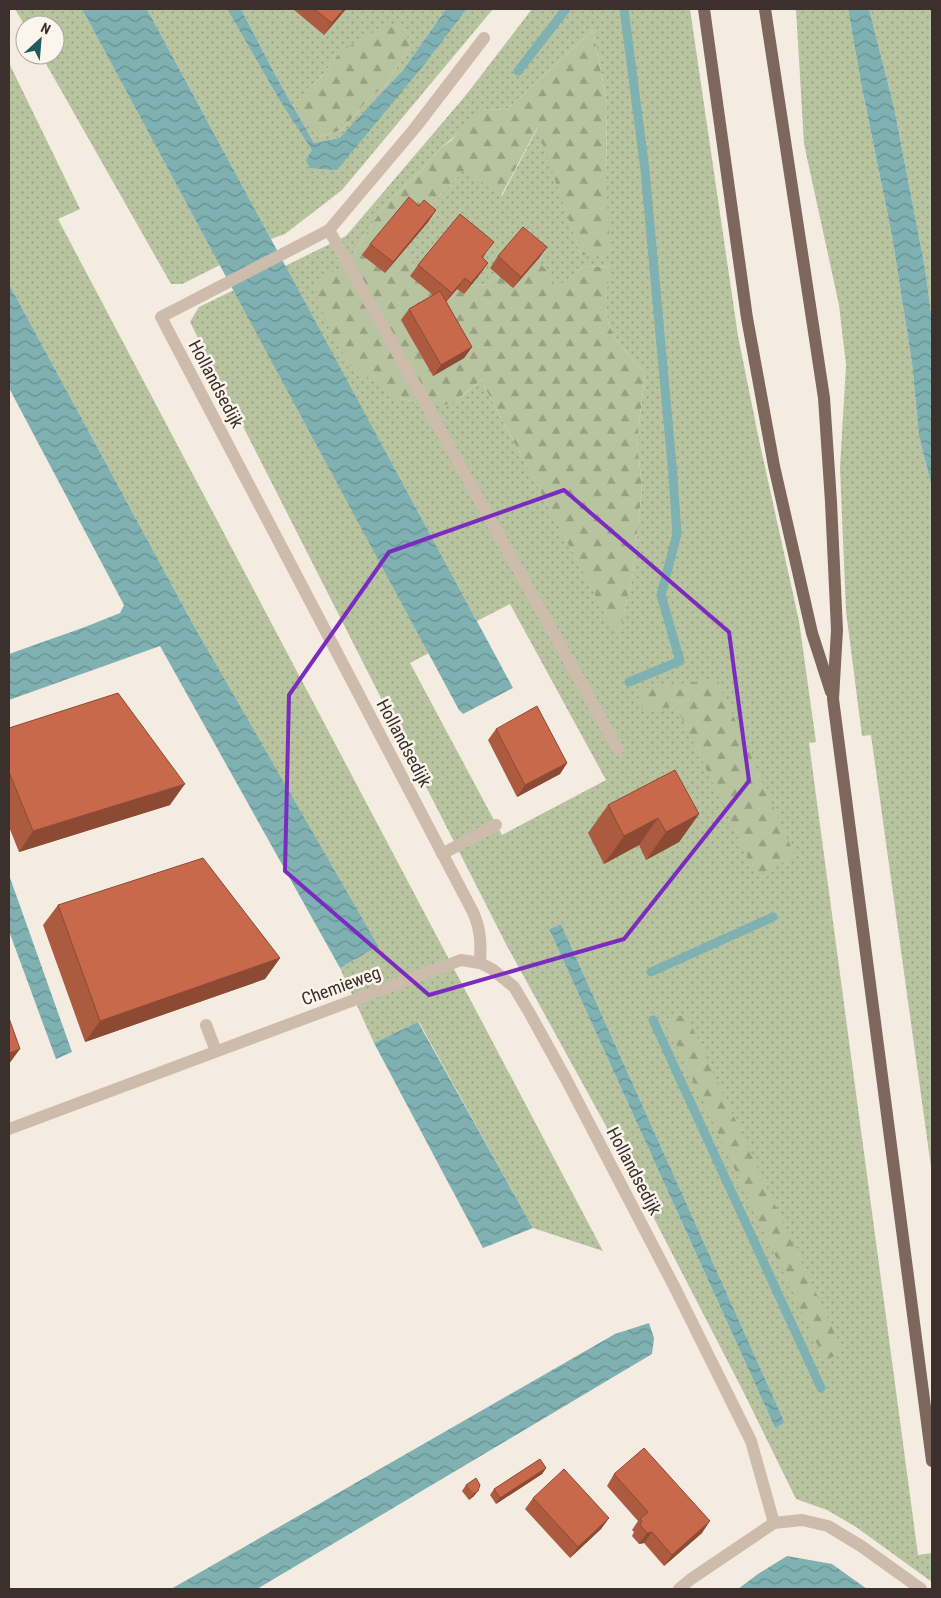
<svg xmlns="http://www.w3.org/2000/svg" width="941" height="1598" font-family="'Roboto Condensed',sans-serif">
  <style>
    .grass { fill: url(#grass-dots); fill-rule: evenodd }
    .forest { fill: url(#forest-firs) }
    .water { fill: url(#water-waves) }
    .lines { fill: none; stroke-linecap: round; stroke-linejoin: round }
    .stream { stroke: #7fb0b2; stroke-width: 9 }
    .service { stroke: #cdbbac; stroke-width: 12 }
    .minor { stroke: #cdbbac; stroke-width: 12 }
    .tertiary { stroke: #cdbbac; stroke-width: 12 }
    .primary { stroke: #7d675c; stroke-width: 12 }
    .wall { fill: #ac5a40 }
    .shaded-wall { fill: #8c4a34 }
    .building { fill: #c8694b; stroke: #8c4a34 }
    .marked { fill: none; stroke: #7b2cbf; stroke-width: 4; stroke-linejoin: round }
    .labels { text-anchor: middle; stroke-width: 5; stroke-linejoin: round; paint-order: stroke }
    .street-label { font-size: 18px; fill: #3b302b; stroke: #fbf5ee }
  </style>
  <defs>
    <pattern id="grass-dots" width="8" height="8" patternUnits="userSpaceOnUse" patternTransform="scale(1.25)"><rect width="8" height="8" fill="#b8c4a0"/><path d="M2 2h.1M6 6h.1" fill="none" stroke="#97a083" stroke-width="1.8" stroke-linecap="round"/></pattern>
    <pattern id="forest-firs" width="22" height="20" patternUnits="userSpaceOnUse" patternTransform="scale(1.25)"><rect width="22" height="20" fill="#b8c4a0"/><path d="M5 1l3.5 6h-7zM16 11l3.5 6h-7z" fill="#97a083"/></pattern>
    <pattern id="water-waves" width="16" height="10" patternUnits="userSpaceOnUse" patternTransform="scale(1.25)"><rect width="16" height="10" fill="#7fb0b2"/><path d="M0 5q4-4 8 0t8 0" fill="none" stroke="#699091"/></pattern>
  </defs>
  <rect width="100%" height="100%" fill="#f4ebe1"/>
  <!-- grass -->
  <g class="grass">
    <path d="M15,9H82L220,265L182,284H171L41,55H55V25L25,26Z"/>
    <path d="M147,9H227L280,101L313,150L310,167L428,60L467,9H493L342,190L285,234L271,239Z"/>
    <path d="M241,9H446L403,70L339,138L314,143L277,78ZM410,47L384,87L369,98L342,130L319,137L314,132L305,92L322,76L340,52Z"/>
    <path d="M532,9H690L738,336L759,440L799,621L816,742L809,743L918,1555L932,1553V1582L856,1527L827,1510L796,1499L743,1391L612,1137L507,946L190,322L199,307L234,290L429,653L410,663L502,835L606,780L510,604L477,621L285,266L346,236L466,95ZM593,30L607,103L606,176L581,255L538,127L502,196L474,176L462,170C456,182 445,189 436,199C422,215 413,233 405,253L426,284L449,300L466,286L488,284L505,270L554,290L583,267L611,266C606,288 602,313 613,334C619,346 637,363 645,373L637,442L642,486L633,573L618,637L481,380L461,397L430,406L395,397L346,264L384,206L420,172L441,148L487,109L506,110ZM561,924L785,1423L775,1428L549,929Z"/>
    <path d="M796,9H848L861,83L892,236L912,363L919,436L932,488V1174L871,735L862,736L846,611L840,468L846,365L839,305L804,144Z"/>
    <path d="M869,9H932V320L925,268L894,107Z"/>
    <path d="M9,63L80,209L58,219L603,1251L533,1228L419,1022L374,1043L340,968L377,946L194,626L9,284Z"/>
  </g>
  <!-- forest -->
  <g class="forest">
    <path d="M397,25L411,42L410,47L384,87L369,98L342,130L319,137C306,124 303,122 297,104L305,92L322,76L340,52L377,30Z"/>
    <path d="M593,30L607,103L606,176L610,253L581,255L537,128L501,196L474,176L462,171C456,182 445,189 436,199C422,215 413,233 405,253L426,284L449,300L466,286L488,284L519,258C545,264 546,265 554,289L583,267L612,266C606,288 602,313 613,334C619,346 637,363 645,373L637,442L642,486L633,573L618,638L481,380L452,404L430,406L395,397L350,365L337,344L319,305L314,283L346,264L384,206L420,172L441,148L452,140L469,119L487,109L506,110Z"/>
    <path d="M717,679L795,856L757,876L676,706L643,712L637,690Z"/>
    <path d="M686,1014L843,1351L825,1361L665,1021Z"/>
  </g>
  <!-- water -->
  <g class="water">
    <path d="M82,9H147L513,688L463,714L459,710Z"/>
    <path d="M227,9H241L277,78L314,143L339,138L403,70L446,9H467L428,60L337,170L310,168L306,160L312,150L280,101Z"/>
    <path d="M848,9H869L894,107L925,268L932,320V488L919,436L912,363L892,236L861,83Z"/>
    <path d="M9,284L194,626L378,946L340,968L160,646L9,700V654L85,627L120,613L124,605L9,388Z"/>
    <path d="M9,875L72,1052L56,1059L9,931Z"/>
    <path d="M561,924L785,1423L775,1428L549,929Z"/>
    <path d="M418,1022L533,1228L483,1248L374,1043Z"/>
    <path d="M649,1323L654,1338L652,1354L257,1589H171L615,1334Z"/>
    <path d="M787,1556L832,1564L867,1589H738L758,1574Z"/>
  </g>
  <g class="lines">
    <!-- stream -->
    <g class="stream">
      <path d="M624,9L645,170L673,476L677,534L661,595L680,661L629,682"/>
      <path d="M518,71L566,9"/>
      <path d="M651,972L773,917"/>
      <path d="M653,1020L821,1388"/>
    </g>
    <!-- service -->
    <g class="service">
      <path d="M329,230L618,749"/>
      <path d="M442,854L496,825"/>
      <path d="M206,1025L216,1051"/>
    </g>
    <!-- minor -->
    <g class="minor">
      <path d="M484,38L415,128L329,230L161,317L473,912C481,930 481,944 480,963L492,969L514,987L529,1012L566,1079L675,1288L751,1441L774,1523"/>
      <path d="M9,1129L461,960L480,963"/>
    </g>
    <!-- tertiary -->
    <path class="tertiary" d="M679,1589L691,1579L774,1523L802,1520L828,1526L861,1546L921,1589"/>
    <!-- primary -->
    <g class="primary">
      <path d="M704,9L747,318L774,466L812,633L831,692"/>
      <path d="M765,9L824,398L831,502L837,630L833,699L932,1461"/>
    </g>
  </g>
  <!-- wall -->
  <g class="wall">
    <path d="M293,9H346L324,35Z"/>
    <path d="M419,206L436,210L428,222L385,273L362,255L370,244Z"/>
    <path d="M547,247L539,258L513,288L490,268L498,256Z"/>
    <path d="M486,253L483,258L488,263L480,274L464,294L457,289L446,302L472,347L464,358L433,376L401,320L409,309L433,295L410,276L418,265Z"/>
    <path d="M9,728L170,805L19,852L9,827Z"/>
    <path d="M496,729L567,763L560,774L517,797L488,740Z"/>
    <path d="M608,805L699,814L679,842L646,860L639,845L604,864L588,833Z"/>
    <path d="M58,905L280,958L265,979L85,1042L43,925Z"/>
    <path d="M546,1468L542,1474L496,1504L490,1495L494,1489Z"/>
    <path d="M614,1474L702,1533L664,1566L644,1543L639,1544L632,1536L634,1532L632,1530L638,1521L607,1486Z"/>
    <path d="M466,1485L474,1496L469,1500L462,1491Z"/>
    <path d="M533,1498L609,1518L601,1529L570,1558L525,1509Z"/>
  </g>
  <!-- shaded-wall -->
  <g class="shaded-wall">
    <path d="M344,9H346L324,35L332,23Z"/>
    <path d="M436,210L428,222L385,273L393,262Z"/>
    <path d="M547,247L539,258L513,288L521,277Z"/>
    <path d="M488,263L480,274L464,294L471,283Z"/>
    <path d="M465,278L457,289L444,304L452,293Z"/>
    <path d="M472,347L464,358L433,376L441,365Z"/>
    <path d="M567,763L560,774L517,797L525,785Z"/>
    <path d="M185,784L170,805L19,852L33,831Z"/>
    <path d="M699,814L679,842L646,860L666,832Z"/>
    <path d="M658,818L639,845L604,864L624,836Z"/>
    <path d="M280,958L265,979L85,1042L100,1021Z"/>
    <path d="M20,1049L9,1064V1053Z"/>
    <path d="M546,1468L542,1474L496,1504L500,1498Z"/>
    <path d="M478,1491L474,1496L469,1500L473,1494Z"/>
    <path d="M609,1518L601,1529L570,1558L578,1547Z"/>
    <path d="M710,1521L702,1533L664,1566L672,1555Z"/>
    <path d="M652,1532L644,1543L639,1544L647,1533Z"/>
  </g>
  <!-- building -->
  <g class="building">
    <path d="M314,9H344L332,23Z"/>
    <path d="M409,197L419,206L424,200L436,210L393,262L370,244Z"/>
    <path d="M460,214L494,242L482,257L488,263L471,283L465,278L452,293L418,265Z"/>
    <path d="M523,227L547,247L521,277L498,256Z"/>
    <path d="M440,291L472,347L441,365L409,309Z"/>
    <path d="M118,693L185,784L33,831L9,772V728Z"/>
    <path d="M537,706L567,763L525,785L496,729Z"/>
    <path d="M675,770L699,814L666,832L658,818L624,836L608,805Z"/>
    <path d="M203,858L280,958L100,1021L58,905Z"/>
    <path d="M9,1018L20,1049L9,1053Z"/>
    <path d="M644,1448L710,1521L672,1555L652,1532L647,1533L640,1525L642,1521L640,1519L648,1512L614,1474Z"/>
    <path d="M540,1459L546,1468L500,1498L494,1489Z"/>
    <path d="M564,1469L609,1518L578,1547L533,1498Z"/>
    <path d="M476,1478L480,1485L478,1491L473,1494L466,1485Z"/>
  </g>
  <!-- marked area -->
  <path class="marked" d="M564,490L729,632L749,781L624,939L429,995L285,871L289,695L389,552Z"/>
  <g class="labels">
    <!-- street labels -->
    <g class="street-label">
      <text transform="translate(216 384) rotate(62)" y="6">Hollandsedijk</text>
      <text transform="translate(404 743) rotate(62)" y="6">Hollandsedijk</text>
      <text transform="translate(341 986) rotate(-20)" y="6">Chemieweg</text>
      <text transform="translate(634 1171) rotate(62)" y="6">Hollandsedijk</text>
    </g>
  </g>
  <!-- border -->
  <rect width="941" height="1598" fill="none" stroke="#3b302b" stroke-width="20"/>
  <!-- north arrow -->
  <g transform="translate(40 40) rotate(26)"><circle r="24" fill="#fbf5ee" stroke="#aea6a0"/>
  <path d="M0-4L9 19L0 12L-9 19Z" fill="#1f5a5e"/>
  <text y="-8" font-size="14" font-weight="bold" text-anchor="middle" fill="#3b302b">N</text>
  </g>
</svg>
